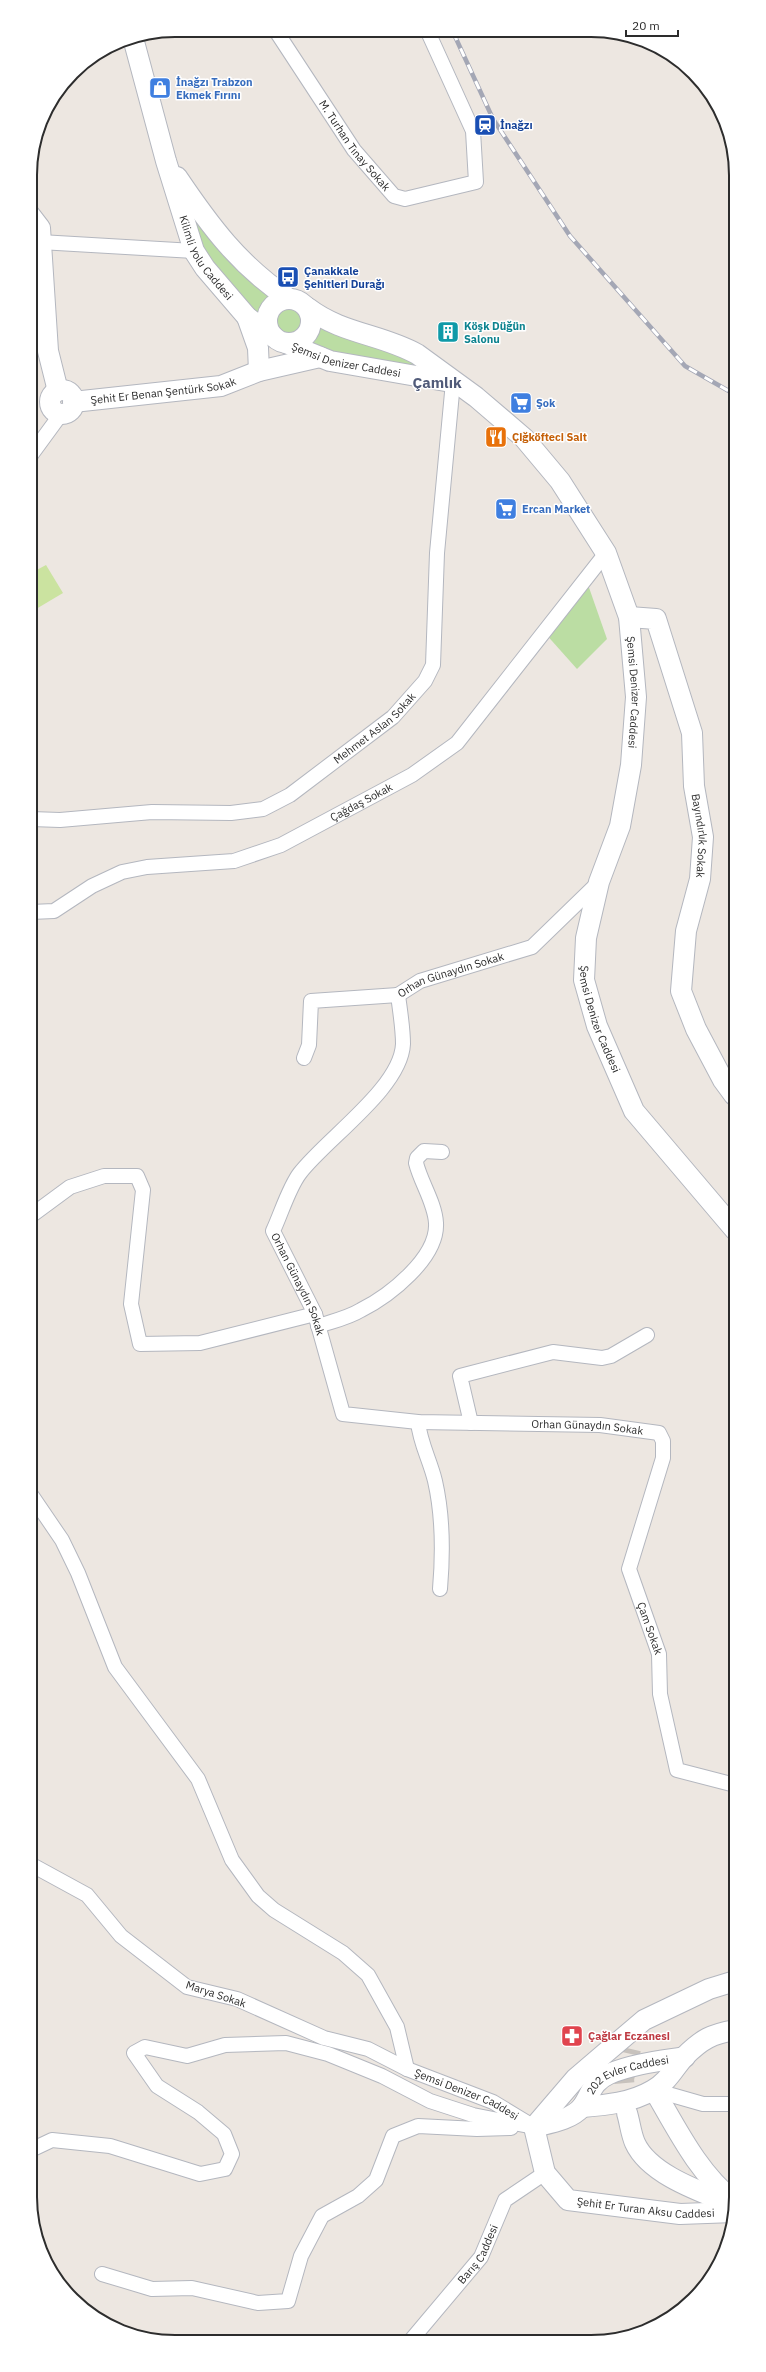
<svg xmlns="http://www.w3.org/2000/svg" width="766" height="2372" font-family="'IBM Plex Sans',sans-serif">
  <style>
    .green { fill: #bbdda3 }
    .pitch { fill: #cbe3a0 }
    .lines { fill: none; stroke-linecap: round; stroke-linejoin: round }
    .secondary-tunnel { stroke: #c7c2bd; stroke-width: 20; stroke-dasharray: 20 10; stroke-linecap: butt }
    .street-casing { stroke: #b4b7bf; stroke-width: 16 }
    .secondary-casing { stroke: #b4b7bf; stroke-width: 22 }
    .street { stroke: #fff; stroke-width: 14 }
    .secondary { stroke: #fff; stroke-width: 20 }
    .rail-casing { stroke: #a4a7b5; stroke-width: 4.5 }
    .rail { stroke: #fff; stroke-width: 3; stroke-dasharray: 9; stroke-linecap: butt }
    .labels { text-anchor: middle; stroke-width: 3; stroke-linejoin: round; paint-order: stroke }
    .shop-label { font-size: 11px; font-weight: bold; fill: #366cbe; stroke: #fff; text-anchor: start }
    .transit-label { font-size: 11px; font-weight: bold; fill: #164399; stroke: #fff; text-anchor: start }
    .street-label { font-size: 11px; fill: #2d2d2d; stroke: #fff }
    .culture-label { font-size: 11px; font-weight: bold; fill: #0d838f; stroke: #fff; text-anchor: start }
    .food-label { font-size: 11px; font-weight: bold; fill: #c56008; stroke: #fff; text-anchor: start }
    .health-label { font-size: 11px; font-weight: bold; fill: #be3a42; stroke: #fff; text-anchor: start }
    .district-label { font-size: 15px; font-weight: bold; fill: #515b79; stroke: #fff }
    .rim { fill: none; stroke: #2d2d2d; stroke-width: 2 }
  </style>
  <rect width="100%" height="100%" fill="#ede7e1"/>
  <!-- green -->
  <g class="green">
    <path d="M187,193L279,301L269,311L267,325L205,268Z"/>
    <circle cx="290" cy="321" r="15"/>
    <path d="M311,313L453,382L293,343C307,338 313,328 311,313Z"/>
    <path d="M586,579L607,639L577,669L544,632Z"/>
  </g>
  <!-- pitch -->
  <path class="pitch" d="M46,565L63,593L31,612V573Z"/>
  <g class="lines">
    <!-- secondary-tunnel -->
    <path class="secondary-tunnel" d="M627,2113L624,2079L631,2049"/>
    <!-- street casing -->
    <g class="street-casing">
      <g id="street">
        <path id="s1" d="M276,31L354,150L394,196L405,199L476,182L473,131L428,32"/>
        <path d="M40,242L194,251"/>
        <path d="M31,455L61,414"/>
        <path id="s2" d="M31,819L60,820L152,812L231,813L263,809L290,795L393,717L425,681L433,665L437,553L453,382"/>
        <path id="s3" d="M31,912L54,911L92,886L122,872L147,867L234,861L281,845L412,775L457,743L606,553"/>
        <path id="s4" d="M398,995C400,1011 403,1028 403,1044C401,1088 327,1138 300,1173C289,1187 281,1214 273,1231L315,1314L343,1414L418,1422L600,1425L659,1433L663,1441V1458L629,1569L659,1654L660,1694L677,1770L735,1785"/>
        <path id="s5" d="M398,995L420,981L532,947L599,882"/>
        <path d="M304,1058L309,1045L311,1001L398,995"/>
        <path d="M32,1215L70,1187L104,1176H137L143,1190L131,1304L140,1344L200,1343L315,1314"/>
        <path d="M318,1326C333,1321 348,1318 361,1310C389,1296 438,1258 436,1223C435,1203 421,1183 416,1163L417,1158L424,1151L442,1152"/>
        <path d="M418,1422C420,1443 430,1460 435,1481C443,1516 443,1554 440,1589"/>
        <path d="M471,1423L460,1376L553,1352L602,1358L611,1356L647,1335"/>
        <path d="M32,1496L62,1540L78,1573L115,1667L198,1779L232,1860L258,1896L274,1910L343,1953L368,1975L397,2027L407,2069"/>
        <path id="s6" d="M32,1865L87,1895L121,1936L187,1987L237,1999L324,2038L368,2049L407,2069L493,2102L526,2122"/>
        <path d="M654,2090L703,2104H736"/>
        <path d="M33,2149L52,2140L110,2146L200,2174L225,2169L232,2154L224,2134L198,2112L157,2086L134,2053L145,2047L187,2056L225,2045L286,2043L328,2054L382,2076L430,2101L473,2115L534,2127"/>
        <path d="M102,2274L152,2289L192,2288L258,2303L288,2301L301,2256L322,2216L358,2196L376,2180L393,2136L418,2126L477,2129L511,2128"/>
        <path id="s7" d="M412,2339L481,2257L505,2200L545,2173"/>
      </g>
    </g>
    <!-- secondary casing -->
    <g class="secondary-casing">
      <g id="secondary">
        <path id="s8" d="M133,38L166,161L194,251L205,268L247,317L274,337"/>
        <path d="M177,177C210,226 239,265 288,298"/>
        <path d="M30,215L40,228L48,351L58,391"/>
        <circle cx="289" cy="321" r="22"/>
        <path id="s9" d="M308,308C342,334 381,334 417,354L476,397L524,438L560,481L606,553L629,617L636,697L631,765L620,826L599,882L586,938L584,980L597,1026L634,1111L735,1230"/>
        <path d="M247,317L258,348L259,371"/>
        <path id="s10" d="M286,343L330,361L451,382"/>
        <circle cx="62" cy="402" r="12"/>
        <path id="s11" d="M73,402L221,386L259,371L320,357"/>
        <path id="s12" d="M629,617L656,619L692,733L694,786L703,837L700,879L686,931L681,991L696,1029L723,1080L734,1095"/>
        <path d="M654,2090C677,2129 698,2173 734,2201"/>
        <path d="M582,2107C606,2105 631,2103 653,2090C668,2082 674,2068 685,2056C702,2039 712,2034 735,2030"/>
        <path d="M627,2113C630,2123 631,2134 635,2143C650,2176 705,2193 736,2206"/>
        <path d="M534,2127L576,2078L644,2020L709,1989L735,1981"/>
        <path id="s13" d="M534,2127L545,2173L568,2200L680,2214L734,2212"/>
        <path id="s14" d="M534,2127C550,2123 571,2120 582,2107C591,2095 591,2082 609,2074C632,2064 660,2061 685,2057"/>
      </g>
    </g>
    <!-- street -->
    <use href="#street" class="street"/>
    <!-- secondary -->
    <use href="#secondary" class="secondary"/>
    <!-- rail casing -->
    <g class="rail-casing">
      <path id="rail" d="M453,32L493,119L570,236L685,366L734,394"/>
    </g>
    <!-- rail -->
    <use href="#rail" class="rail"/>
  </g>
  <!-- icons -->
  <defs>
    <g id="shop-square" transform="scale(1.15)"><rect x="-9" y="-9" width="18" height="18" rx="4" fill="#3f7fe0" stroke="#fff"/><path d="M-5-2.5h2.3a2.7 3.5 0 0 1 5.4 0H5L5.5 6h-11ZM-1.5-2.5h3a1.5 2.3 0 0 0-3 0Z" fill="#fff"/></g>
    <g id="station-square" transform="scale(1.15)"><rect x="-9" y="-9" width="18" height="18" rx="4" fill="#1a4fb4" stroke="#fff"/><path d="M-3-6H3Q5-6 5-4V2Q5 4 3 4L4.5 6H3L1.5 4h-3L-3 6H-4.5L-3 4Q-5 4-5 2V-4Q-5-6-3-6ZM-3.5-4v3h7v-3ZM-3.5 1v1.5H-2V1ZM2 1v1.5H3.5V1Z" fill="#fff"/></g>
    <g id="bus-square" transform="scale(1.15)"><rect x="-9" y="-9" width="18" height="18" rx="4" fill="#1a4fb4" stroke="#fff"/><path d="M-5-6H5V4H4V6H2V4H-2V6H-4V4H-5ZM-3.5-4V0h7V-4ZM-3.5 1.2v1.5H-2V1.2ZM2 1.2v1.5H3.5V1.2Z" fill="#fff"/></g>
    <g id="building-square" transform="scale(1.15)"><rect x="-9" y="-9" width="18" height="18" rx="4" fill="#0f9aa8" stroke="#fff"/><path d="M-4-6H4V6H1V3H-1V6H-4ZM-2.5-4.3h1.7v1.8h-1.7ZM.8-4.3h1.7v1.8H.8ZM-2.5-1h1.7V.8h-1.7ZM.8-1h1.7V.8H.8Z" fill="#fff"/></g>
    <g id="supermarket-square" transform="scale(1.15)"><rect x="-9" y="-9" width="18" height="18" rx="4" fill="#3f7fe0" stroke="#fff"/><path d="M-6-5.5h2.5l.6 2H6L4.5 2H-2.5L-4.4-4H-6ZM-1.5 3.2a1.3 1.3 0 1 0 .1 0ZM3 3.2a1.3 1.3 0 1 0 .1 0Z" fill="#fff"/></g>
    <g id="restaurant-square" transform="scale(1.15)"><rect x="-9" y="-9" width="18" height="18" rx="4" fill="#e8710a" stroke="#fff"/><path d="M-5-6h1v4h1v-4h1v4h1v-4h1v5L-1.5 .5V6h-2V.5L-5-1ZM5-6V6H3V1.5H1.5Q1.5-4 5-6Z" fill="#fff"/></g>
    <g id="pharmacy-square" transform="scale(1.15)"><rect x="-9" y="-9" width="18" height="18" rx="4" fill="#e0444e" stroke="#fff"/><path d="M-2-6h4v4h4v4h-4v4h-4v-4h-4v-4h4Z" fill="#fff"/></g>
  </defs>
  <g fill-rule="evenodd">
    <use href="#shop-square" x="160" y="88"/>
    <use href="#station-square" x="485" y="125"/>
    <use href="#bus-square" x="288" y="277"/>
    <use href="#building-square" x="448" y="332"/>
    <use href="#supermarket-square" x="521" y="403"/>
    <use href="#restaurant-square" x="496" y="437"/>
    <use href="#supermarket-square" x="506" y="509"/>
    <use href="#pharmacy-square" x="572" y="2036"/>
  </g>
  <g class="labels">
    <!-- shop labels -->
    <g class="shop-label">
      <text x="176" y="86">İnağzı Trabzon<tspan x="176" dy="13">Ekmek Fırını</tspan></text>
      <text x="536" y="407">Şok</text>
      <text x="522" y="513">Ercan Market</text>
    </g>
    <!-- transit labels -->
    <g class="transit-label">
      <text x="500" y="129">İnağzı</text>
      <text x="304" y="275">Çanakkale<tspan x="304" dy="13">Şehitleri Durağı</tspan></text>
    </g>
    <!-- street labels -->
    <g class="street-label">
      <text dy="4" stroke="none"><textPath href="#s1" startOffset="139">M. Turhan Tınay Sokak</textPath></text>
      <text dy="4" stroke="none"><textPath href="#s8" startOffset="233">Kilimli Yolu Caddesi</textPath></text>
      <text dy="4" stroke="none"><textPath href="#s10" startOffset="63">Şemsi Denizer Caddesi</textPath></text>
      <text dy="4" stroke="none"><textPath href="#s11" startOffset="91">Şehit Er Benan Şentürk Sokak</textPath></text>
      <text dy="4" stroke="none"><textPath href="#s9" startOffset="540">Şemsi Denizer Caddesi</textPath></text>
      <text dy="4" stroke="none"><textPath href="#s2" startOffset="371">Mehmet Aslan Sokak</textPath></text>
      <text dy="4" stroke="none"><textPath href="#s3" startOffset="355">Çağdaş Sokak</textPath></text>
      <text dy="4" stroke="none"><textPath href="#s12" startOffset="250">Bayındırlık Sokak</textPath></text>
      <text dy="4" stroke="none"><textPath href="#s5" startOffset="57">Orhan Günaydın Sokak</textPath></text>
      <text dy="4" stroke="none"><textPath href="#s9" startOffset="876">Şemsi Denizer Caddesi</textPath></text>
      <text dy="4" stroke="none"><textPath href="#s4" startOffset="340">Orhan Günaydın Sokak</textPath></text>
      <text dy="4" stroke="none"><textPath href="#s4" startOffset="723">Orhan Günaydın Sokak</textPath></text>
      <text dy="4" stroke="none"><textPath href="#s4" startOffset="1000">Çam Sokak</textPath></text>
      <text transform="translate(216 1994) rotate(18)" y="4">Marya Sokak</text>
      <text dy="4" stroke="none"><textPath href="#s14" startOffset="113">202 Evler Caddesi</textPath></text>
      <text dy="4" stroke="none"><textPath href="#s6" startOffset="500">Şemsi Denizer Caddesi</textPath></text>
      <text dy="4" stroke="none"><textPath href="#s13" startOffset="161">Şehit Er Turan Aksu Caddesi</textPath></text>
      <text dy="4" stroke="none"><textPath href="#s7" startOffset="108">Barış Caddesi</textPath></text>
    </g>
    <!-- culture labels -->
    <g class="culture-label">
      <text x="464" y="330">Köşk Düğün<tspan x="464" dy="13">Salonu</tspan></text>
    </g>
    <!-- food labels -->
    <g class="food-label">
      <text x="512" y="441">Çiğköfteci Sait</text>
    </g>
    <!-- health labels -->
    <g class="health-label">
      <text x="588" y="2040">Çağlar Eczanesi</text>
    </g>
    <!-- district labels -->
    <g class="district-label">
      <text x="437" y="388">Çamlık</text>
    </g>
  </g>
  <!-- crop -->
  <path d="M0 0H766V2372H0ZM175 37H591A138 138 0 0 1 729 175V2197A138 138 0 0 1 591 2335H175A138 138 0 0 1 37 2197V175A138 138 0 0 1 175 37Z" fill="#fff" fill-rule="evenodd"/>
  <path class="rim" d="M175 37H591A138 138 0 0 1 729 175V2197A138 138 0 0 1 591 2335H175A138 138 0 0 1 37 2197V175A138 138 0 0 1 175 37Z"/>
  <!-- scale -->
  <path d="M626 30v6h52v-6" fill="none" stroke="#2d2d2d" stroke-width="2"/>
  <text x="632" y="30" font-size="12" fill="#2d2d2d" stroke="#ffffff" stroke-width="3" paint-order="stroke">20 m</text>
</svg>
